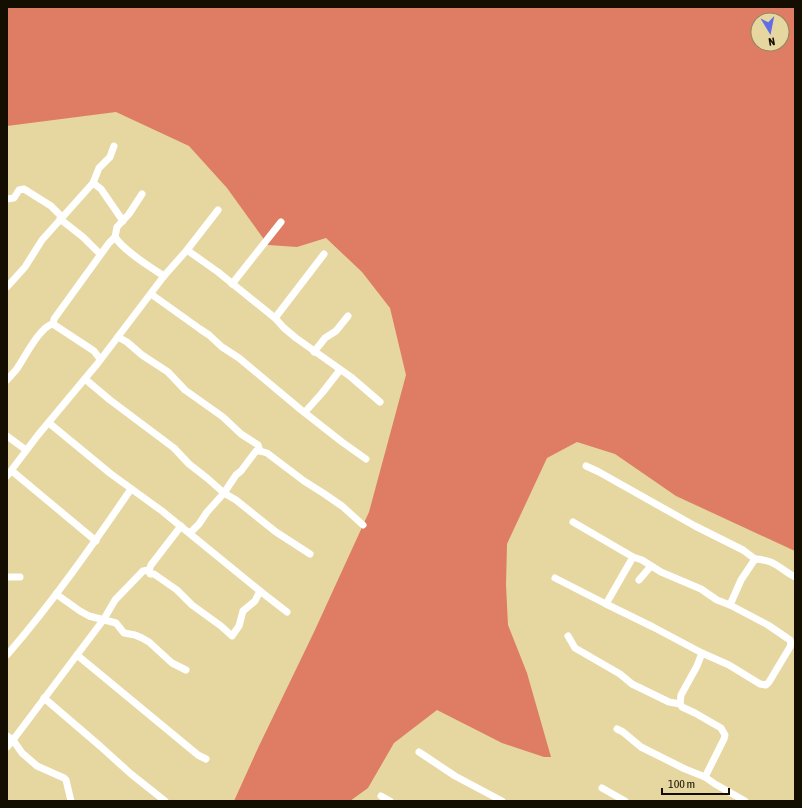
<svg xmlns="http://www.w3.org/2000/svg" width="802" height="808" font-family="'Asap Condensed',sans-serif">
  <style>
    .forest { fill: #df7c64; fill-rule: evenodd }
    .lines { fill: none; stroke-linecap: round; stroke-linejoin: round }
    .minor { stroke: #fff; stroke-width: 7 }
  </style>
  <rect width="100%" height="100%" fill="#e6d7a0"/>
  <!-- forest -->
  <path class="forest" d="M7,7H795V551L676,496L615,454L577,442L547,458L507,544L506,585L508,625L527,673L551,757H544L502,743L437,710L394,743L368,788L350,801H234L258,748L314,632L369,512L406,375L390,308L362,272L326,238L297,247L268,245L227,188L189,146L116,112L7,126ZM758,20H782V44H758Z"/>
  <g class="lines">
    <!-- minor -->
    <g class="minor">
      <path d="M93,183L101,189L123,221"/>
      <path d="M142,194L129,214L117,227L115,237C124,251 150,267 164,276"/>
      <path d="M7,199L14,198L19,190L24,189L51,206L62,217"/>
      <path d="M60,219L83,237L100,254"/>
      <path d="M187,250L218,272L275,318L284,328L296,338L351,377L380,402"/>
      <path d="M232,284L281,222"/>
      <path d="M7,287L25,267L42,240L93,183L99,168L110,157L114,146"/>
      <path d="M151,294L200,329L209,335L222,347L239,358L300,409L342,442L366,459"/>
      <path d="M275,318L324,254"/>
      <path d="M53,324L54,319L109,243L115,237"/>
      <path d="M53,324L94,351L100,359"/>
      <path d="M118,337L127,342L142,355L168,372L185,390L223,417L241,434L258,445L260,451H256L241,471L236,475L224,493L207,512L199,524L192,531L189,532"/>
      <path d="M314,352L325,338L336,331L348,316"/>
      <path d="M85,379L110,400L174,448L189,464L207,478L224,493L236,500L276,532L310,554"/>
      <path d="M7,380C10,377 13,373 16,370C24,359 40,326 53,324"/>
      <path d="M305,412L322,393L340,370"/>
      <path d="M49,423L111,474L162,511L260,591L287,612"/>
      <path d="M7,436L26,450"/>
      <path d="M260,451L267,453L304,481L323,493L342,506L363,525"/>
      <path d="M586,466L599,472L695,526L743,550L755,559L741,580L730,605L768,625L790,640L791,643L790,647L769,682L766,685L760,684L729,665L702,653L653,627L606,604L633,557"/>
      <path d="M12,471L96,541"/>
      <path d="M7,476L38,435L98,363L164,276L187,250L218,210"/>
      <path d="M573,522L633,557L642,560L661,572L701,589L717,600L730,605"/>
      <path d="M755,559C776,560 778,568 795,577"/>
      <path d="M149,570L150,574H154L177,590L192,605L221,626L232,636L239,626L243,611L255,601L260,591"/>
      <path d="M7,577H20"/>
      <path d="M555,578L606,604"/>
      <path d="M639,580L651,566"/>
      <path d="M56,594L80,611L89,616L116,623L124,633L135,635L142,638L149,642L172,663L186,670"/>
      <path d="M568,636L575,648L620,674L632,684L669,702L680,704L682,707L695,713L721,728L725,735L724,739L705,777"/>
      <path d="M7,655C52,603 92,546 131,489"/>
      <path d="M77,655L198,755L206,759"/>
      <path d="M44,698L100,746L131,774L165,801"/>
      <path d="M680,704L681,695L697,666L702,653"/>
      <path d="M617,729L623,732L641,747L685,769L705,777L715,784L745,801"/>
      <path d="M7,736L13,740L104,619L115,600L143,571L149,570L151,565L181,526"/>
      <path d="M7,747L13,740L22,753L37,766L64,778L66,780L71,801"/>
      <path d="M419,752L455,776L502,801"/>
      <path d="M602,788L625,801"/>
      <path d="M381,796L390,801"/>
    </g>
  </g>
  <!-- border -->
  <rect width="802" height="808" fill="none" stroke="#140e00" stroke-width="16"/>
  <!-- north arrow -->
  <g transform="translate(770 32) rotate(170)"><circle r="19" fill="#e6d7a0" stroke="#928760"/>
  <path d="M0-3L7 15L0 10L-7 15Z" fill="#606de5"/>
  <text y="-6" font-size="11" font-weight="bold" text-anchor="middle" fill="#140e00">N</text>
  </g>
  <!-- scale -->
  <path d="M662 788v6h67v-6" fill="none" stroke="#140e00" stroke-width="2"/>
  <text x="668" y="788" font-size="12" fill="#140e00" stroke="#e6d7a0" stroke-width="3" paint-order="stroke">100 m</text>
</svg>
